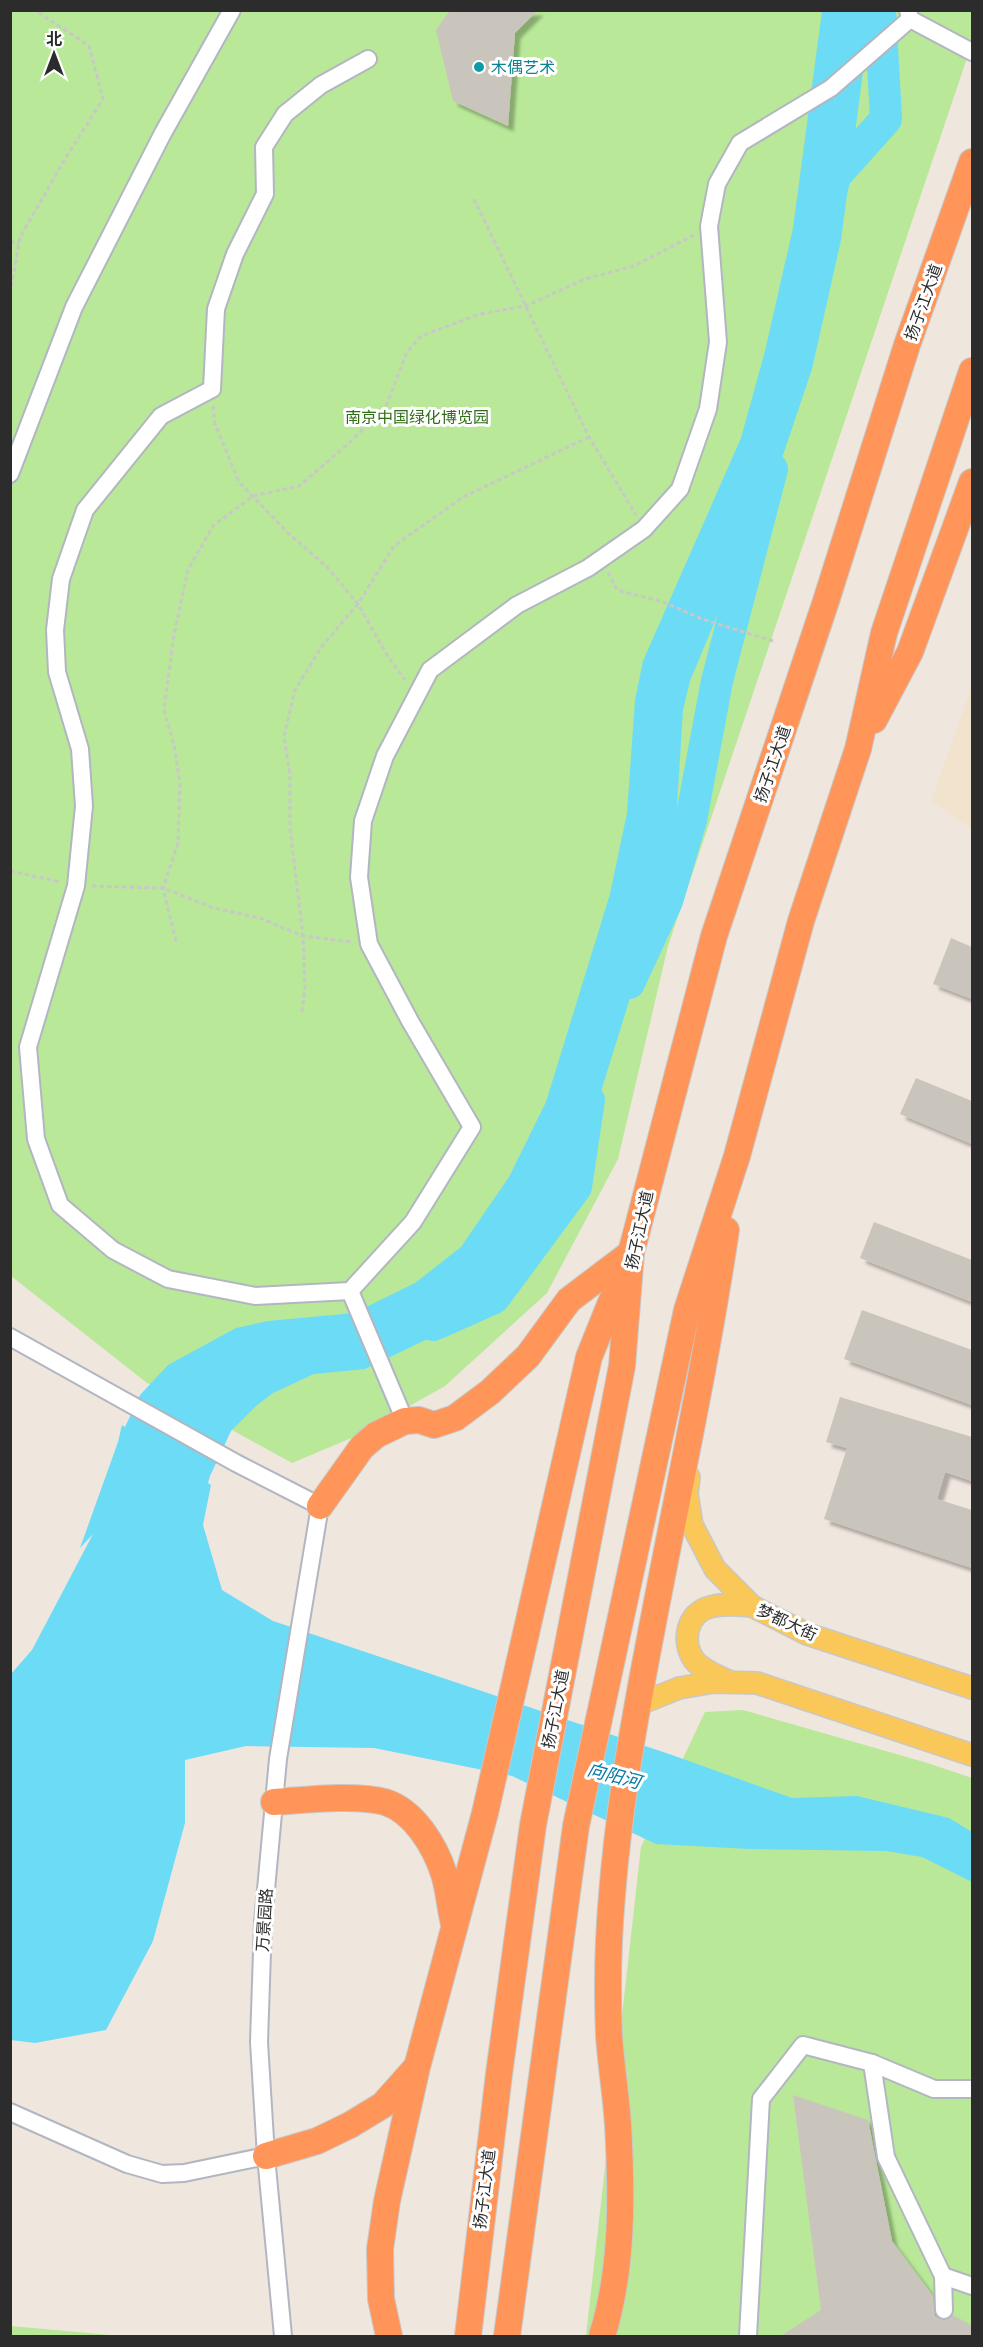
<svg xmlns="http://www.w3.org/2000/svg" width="983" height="2347" font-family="'Exo 2','Noto Sans SC',sans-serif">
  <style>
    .education { fill: #f1e3cd }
    .green { fill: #b9e898 }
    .water { fill: #6cdbf6 }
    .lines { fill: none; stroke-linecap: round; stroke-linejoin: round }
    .river { stroke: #6cdbf6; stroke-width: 32 }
    .building { fill: #c9c5bd; filter: url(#shadow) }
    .minor-casing { stroke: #b2b6c1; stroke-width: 20 }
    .major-casing { stroke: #c8c8c8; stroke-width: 24 }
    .highway-casing { stroke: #c8c8c8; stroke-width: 28 }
    .path { stroke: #c8c8c8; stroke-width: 3; stroke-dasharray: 4.5 3; stroke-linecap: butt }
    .minor { stroke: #fff; stroke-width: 16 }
    .major { stroke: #f9c859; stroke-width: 21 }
    .highway { stroke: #ff9559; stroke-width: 26 }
    .culture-dot { fill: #0f9aa8; stroke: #fff; stroke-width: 2 }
    .labels { text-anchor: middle; stroke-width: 6; stroke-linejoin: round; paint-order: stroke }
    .culture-label { font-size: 16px; fill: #0d838f; stroke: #fff; text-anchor: start }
    .street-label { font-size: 16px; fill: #2c2c2c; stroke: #fff }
    .park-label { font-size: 16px; fill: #2f6f17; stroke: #fff }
    .water-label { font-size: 18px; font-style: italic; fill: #067ba7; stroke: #fff }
  </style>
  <defs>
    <filter id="shadow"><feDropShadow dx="5.5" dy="5.5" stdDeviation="1.5" flood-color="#0004"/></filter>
  </defs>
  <rect width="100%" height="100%" fill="#efe6de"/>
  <!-- education -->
  <path class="education" d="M972,686V829L931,801Z"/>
  <!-- green -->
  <g class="green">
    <path d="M10,11H972V43L668,946L618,1159L547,1293L445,1386L356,1436L292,1463L147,1383L11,1276Z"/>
    <path d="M743,1710L924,1762L972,1778V2336H586L641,1847L705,1712Z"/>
    <path d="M10,2326H11L121,2336H11Z"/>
  </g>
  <!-- water -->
  <path class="water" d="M822,11H871L841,240L812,369L778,470L690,681L683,710L676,822L657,911L590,1127L550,1209L490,1294L438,1334L365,1369L314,1374L273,1393L256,1406L231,1431L210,1476L208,1483L211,1485L203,1525L222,1590L273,1621L672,1755L792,1798L857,1796L949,1818L972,1832V1882L922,1857L886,1851L749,1849L656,1844L512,1776L374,1748L246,1746L185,1760V1823L153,1941L106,2030L35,2043L11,2040V1674L32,1650L93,1534L80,1548L118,1442L122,1425L125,1427L140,1395L168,1365L236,1328L268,1321L354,1313L415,1283L461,1247L509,1177L546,1102L610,894L627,813L635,700L643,661L741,438L765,351L793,228Z"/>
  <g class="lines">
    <!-- river -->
    <g class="river">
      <path d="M831,192L835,176L886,119L880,10"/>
      <path d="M629,983L667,901L691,820L717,681L772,469"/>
      <path d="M433,1325L494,1298L576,1187L589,1100"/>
    </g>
  </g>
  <!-- building -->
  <g class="building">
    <path d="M450,10H538L515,33L508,126L453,101L436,30Z"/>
    <path d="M951,938L972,947V999L933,984Z"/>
    <path d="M916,1078L972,1101V1144L900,1114Z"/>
    <path d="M874,1222L972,1260V1302L860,1258Z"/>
    <path d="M862,1310L972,1350V1405L844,1359Z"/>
    <path d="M840,1397L972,1437V1481L945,1472L937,1499L972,1510V1568L824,1519L847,1448L826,1442Z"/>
    <path d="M793,2095L868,2120L892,2241L933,2296L935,2316L944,2320L953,2315L972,2326V2337H779L821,2310Z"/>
  </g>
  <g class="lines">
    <!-- minor casing -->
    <g class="minor-casing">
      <g id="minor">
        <path d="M908,10L910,19L972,52"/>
        <path d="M368,59L321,85L285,114L264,147L265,194L235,254L216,309L212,389L161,416L85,510L61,579L55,630L57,672L80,749L84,806L76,886L28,1047L36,1139L60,1205L113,1250L168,1279L255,1296L350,1291L413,1222L472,1127L410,1021L369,944L359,877L363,821L385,756L430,670L517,605L588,568L644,529L680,489L708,409L718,342L709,226L717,184L740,143L831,88L910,19"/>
        <path d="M10,474L74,307L163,133L232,10"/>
        <path d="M350,1291L405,1421"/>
        <path d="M10,1337L236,1463L320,1506L278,1759L263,1922L259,2042L266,2156L283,2336"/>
        <path d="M872,2063L886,2157L943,2276L944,2310"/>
        <path d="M10,2112L127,2164L162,2174L184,2173L266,2156"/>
        <path d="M943,2276L972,2286"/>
        <path d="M748,2336L761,2099L803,2045L872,2063L934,2089H972"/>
      </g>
    </g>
    <!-- major casing -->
    <g class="major-casing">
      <g id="major">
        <path d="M689,1477L687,1494L692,1525L715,1569L752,1606L807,1634L972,1688"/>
        <path d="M730,1682C718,1676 703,1671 694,1660C681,1641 687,1613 710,1607C724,1603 738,1605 752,1606"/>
        <path d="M637,1705L679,1688L714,1682L757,1683L972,1755"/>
      </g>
    </g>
    <!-- highway casing -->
    <g class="highway-casing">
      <g id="highway">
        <path d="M874,720L910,652L972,482"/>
        <path d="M320,1506L362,1447L376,1435L405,1421L419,1420L434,1425L455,1418L490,1392L528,1356L569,1300L631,1253"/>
        <path d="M274,1802C305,1800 355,1794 385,1802C414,1811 435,1846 444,1874C449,1890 450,1908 454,1924"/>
        <path d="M266,2156L317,2141L350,2125L383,2105L415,2069"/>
        <path d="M389,2336L381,2299L380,2249L387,2201L417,2067L485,1813L589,1357L622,1275"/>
        <path d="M468,2336L499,2074L533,1825L622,1366L631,1253L714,936L826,601L907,345L972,162"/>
        <path d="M507,2336L576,1826L687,1310L737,1156L801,921L858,749L884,633L972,371"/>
        <path d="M602,2336C623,2269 622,2195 618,2125C616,2095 611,2065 609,2035C607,1989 608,1941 612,1895C619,1805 635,1716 652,1628C677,1496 706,1364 726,1230"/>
      </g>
    </g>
    <!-- path -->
    <g class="path">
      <path d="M474,199L589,437L636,515"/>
      <path d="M10,242L19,243"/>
      <path d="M10,294L20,237L65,159L103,99L89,46L35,10"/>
      <path d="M213,406L215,424L239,482L288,533L327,567L358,604L387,655L405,680"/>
      <path d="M608,572L617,590L663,602L702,619L776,642"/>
      <path d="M10,871L61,882"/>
      <path d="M92,886L163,888L214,908L260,918L303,936L352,942"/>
      <path d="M176,941L163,888L178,843L180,783L174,745L164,710L174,635L188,570L213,526L253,496L299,486L347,445L386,406L407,352L421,336L480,314L526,306L585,279L634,266L694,235"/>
      <path d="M302,1012L305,989L303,936L290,828V775L284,736L295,690L322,646L358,604L394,546L463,497L589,437"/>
    </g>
    <!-- minor -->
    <use href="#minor" class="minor"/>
    <!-- major -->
    <use href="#major" class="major"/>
    <!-- highway -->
    <use href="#highway" class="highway"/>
  </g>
  <!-- markers -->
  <circle class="culture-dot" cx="479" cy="67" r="6"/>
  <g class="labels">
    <!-- culture labels -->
    <g class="culture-label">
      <text x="491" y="73">木偶艺术</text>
    </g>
    <!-- street labels -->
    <g class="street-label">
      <text transform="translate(923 302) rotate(-70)" y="6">扬子江大道</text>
      <text transform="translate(772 764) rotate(-71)" y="6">扬子江大道</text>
      <text transform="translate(639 1230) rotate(-78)" y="6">扬子江大道</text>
      <text transform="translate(787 1622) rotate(25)" y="6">梦都大街</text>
      <text transform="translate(555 1709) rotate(-79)" y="6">扬子江大道</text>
      <text transform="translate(264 1920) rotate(-86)" y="6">万景园路</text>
      <text transform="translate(484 2189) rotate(-83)" y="6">扬子江大道</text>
    </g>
    <!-- park labels -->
    <g class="park-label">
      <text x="417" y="423">南京中国绿化博览园</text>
    </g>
    <!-- water labels -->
    <g class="water-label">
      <text transform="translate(614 1776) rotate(15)" y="6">向阳河</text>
    </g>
  </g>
  <!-- border -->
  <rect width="983" height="2347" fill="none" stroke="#2c2c2c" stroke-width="24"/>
  <!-- north arrow -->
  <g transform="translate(54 54)" stroke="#ffffff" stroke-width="4.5" paint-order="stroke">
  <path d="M0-4.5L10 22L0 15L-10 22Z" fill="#2c2c2c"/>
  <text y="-9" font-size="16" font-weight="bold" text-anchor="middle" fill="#2c2c2c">北</text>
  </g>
</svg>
